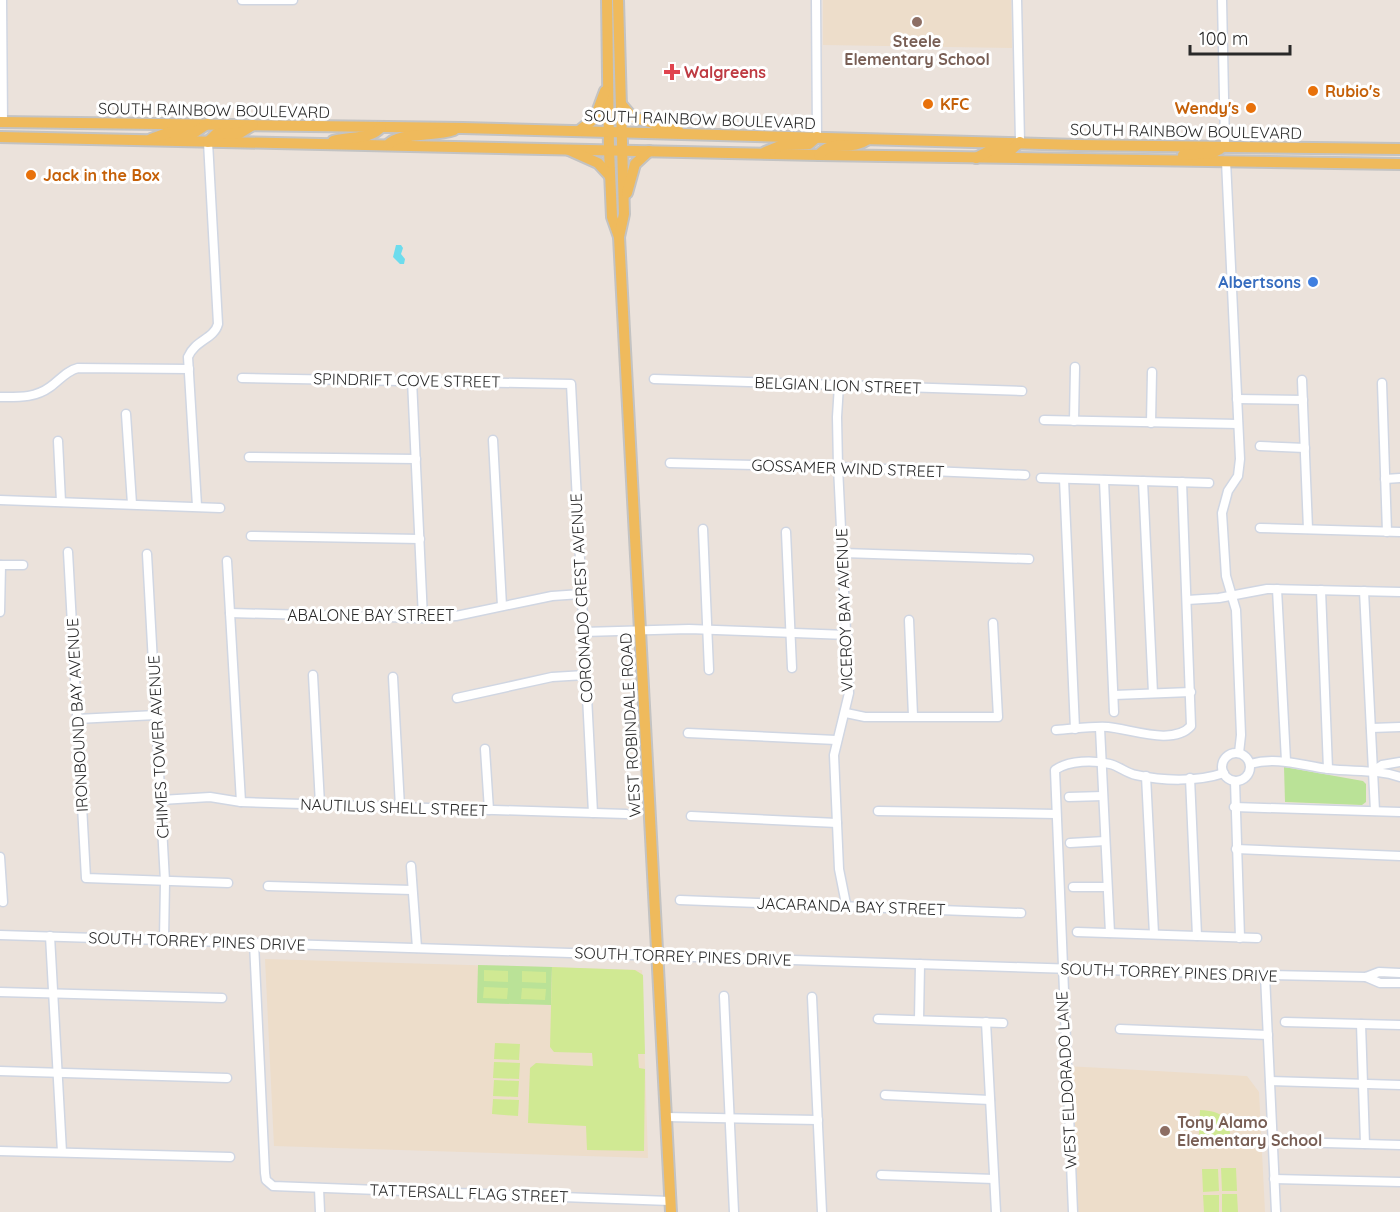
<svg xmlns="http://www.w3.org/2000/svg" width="1400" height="1212" font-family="Quicksand,sans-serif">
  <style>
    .education { fill: #edddca }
    .green { fill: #bae297 }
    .pitch { fill: #d0e993 }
    .water { fill: #6ddced }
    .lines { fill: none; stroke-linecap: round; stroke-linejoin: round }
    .minor-casing { stroke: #d0d6e2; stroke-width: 11 }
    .major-casing { stroke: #c3c3c3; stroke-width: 14 }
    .minor { stroke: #fff; stroke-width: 8 }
    .major { stroke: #efba5c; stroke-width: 10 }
    .education-dot { fill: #8d6e63; stroke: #fff; stroke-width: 2 }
    .health-dot { fill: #e0444e; stroke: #fff; stroke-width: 2 }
    .food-dot { fill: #e8710a; stroke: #fff; stroke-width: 2 }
    .shop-dot { fill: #3f7fe0; stroke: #fff; stroke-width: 2 }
    .labels { text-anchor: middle; stroke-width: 6; stroke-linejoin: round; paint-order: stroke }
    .education-label { font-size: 16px; font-weight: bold; fill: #785e54; stroke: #fff }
    .health-label { font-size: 16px; font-weight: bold; fill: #be3a42; stroke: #fff; text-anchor: start }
    .food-label { font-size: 16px; font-weight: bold; fill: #c56008; stroke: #fff; text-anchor: start }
    .street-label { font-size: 16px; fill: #292929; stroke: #fff }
    .shop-label { font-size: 16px; font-weight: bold; fill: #366cbe; stroke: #fff; text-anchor: end }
  </style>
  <rect width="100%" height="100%" fill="#ebe2db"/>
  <!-- education -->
  <g class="education">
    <path d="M823,0H1011L1012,48L823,45Z"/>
    <path d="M265,959L642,970L648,1158L274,1146Z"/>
    <path d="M1066,1066L1247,1076L1259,1092L1265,1212H1073Z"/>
  </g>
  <!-- green -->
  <g class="green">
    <path d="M1284,767L1363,781L1366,784V802L1362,805L1285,802Z"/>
    <path d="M478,965L552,967L551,1005L477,1003Z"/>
  </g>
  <!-- pitch -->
  <g class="pitch">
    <path d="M552,967L635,970L643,975L645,1054H638L639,1068L645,1069L644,1151L587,1150L586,1126L528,1123L530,1068L536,1063L593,1066L592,1053L554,1052L550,1047Z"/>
    <path d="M484,970L508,971V982L484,981Z"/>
    <path d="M522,971L546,972V983L522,982Z"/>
    <path d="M484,987L508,988L507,999L483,998Z"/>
    <path d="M522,988L546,989L545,1000L521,999Z"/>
    <path d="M495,1043L520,1044L519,1060L494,1059Z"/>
    <path d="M494,1062L520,1063L519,1079L493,1078Z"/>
    <path d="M494,1080L519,1081L518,1097L493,1096Z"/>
    <path d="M493,1099L519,1100L518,1116L492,1114Z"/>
    <path d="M1200,1110C1222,1111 1231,1118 1230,1140H1204L1199,1135Z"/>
    <path d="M1221,1168H1236L1237,1191H1222Z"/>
    <path d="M1202,1169H1218L1219,1191L1203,1192Z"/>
    <path d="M1222,1194H1237L1238,1212H1222Z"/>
    <path d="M1203,1195H1219V1212H1204Z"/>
  </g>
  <!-- water -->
  <path class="water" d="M396,245H401L403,248L401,254L405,259L404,264H400L393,257Z"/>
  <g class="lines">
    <!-- minor casing -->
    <g class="minor-casing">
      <g id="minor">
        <path d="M2,0L3,122"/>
        <path d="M242,0H293"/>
        <path d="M816,0L817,137"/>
        <path d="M1017,0L1020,142"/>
        <path d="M1222,0L1225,146"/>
        <path d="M1226,161L1240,459L1238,476L1228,491L1222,513L1226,576L1236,610L1241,735L1239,753"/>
        <path d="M242,378L571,384L593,813"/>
        <path d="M654,379L1022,391"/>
        <path d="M412,380L423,618"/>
        <path d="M1302,380L1308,529"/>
        <path d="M1382,383L1387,532"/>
        <path d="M839,385L837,417L838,467L849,693L834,755L839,869L846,904"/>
        <path d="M0,397C19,397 35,398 50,387C60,380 66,371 78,368L189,369"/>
        <path d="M1237,399L1303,400"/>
        <path d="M126,414L132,504"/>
        <path d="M1044,420L1238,424"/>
        <path d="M1074,421L1075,367"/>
        <path d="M1151,423L1152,372"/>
        <path d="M493,440L502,606"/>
        <path d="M58,441L61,502"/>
        <path d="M1260,446L1305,448"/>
        <path d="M249,457L416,459"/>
        <path d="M670,463L838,467L1025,475"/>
        <path d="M1041,478L1209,483"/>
        <path d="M1064,479L1075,729"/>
        <path d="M1385,479L1400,478"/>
        <path d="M1104,480L1114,712"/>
        <path d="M1143,481L1153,693"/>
        <path d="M0,500L220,508"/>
        <path d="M197,506L188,357C195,340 214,339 218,324L208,142"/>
        <path d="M1260,528L1400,532"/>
        <path d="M703,529L709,670"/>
        <path d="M786,532L792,668"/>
        <path d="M251,536L420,539"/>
        <path d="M68,552L86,878L228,883"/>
        <path d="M843,553L1029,559"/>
        <path d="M147,554L165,881L164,940"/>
        <path d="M227,561L241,802"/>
        <path d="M0,565H23"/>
        <path d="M1277,589L1286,761"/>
        <path d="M1321,590L1328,769"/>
        <path d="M1364,591L1375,811"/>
        <path d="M1187,600L1219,598L1267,589L1400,592"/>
        <path d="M0,612L1,565"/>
        <path d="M230,613L423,618L456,616L552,596L581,594"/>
        <path d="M909,620L913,716"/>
        <path d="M583,632L689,629L847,635"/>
        <path d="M313,675L320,804"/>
        <path d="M393,677L400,807"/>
        <path d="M1114,695L1191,692"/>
        <path d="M457,698L552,677L585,675"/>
        <path d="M846,713L865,717H998L993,623"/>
        <path d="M77,719L156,715"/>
        <path d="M1100,728L1110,933"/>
        <path d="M1371,728L1400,727"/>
        <path d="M1056,730C1073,729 1091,726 1108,727C1131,729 1173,746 1191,726L1182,482"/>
        <path d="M688,733L836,740"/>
        <path d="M485,749L489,810"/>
        <circle cx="1236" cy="767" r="14"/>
        <path d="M1250,764C1278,756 1302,766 1329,769C1353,772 1377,769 1400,777"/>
        <path d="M1373,771L1382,765L1400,762"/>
        <path d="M1146,776L1154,934"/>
        <path d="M1190,778L1197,936"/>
        <path d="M1235,781L1240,938"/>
        <path d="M1069,797L1103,796"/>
        <path d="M161,800L210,797L241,802L626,814"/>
        <path d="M1234,807L1400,812"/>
        <path d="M878,811L1056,814"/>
        <path d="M691,816L837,823"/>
        <path d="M1070,843L1105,841"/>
        <path d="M1236,849L1400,856"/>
        <path d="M0,857L3,902"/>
        <path d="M411,866L417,948"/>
        <path d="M268,886L412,890"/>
        <path d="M1073,887H1106"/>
        <path d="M680,900L1021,913"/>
        <path d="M1077,932L1257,938"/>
        <path d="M0,935L1265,975L1366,977L1379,972L1400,973"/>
        <path d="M50,936L62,1152"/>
        <path d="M254,943L265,1173L266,1180L273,1186L670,1201"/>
        <path d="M1265,975L1276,1212"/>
        <path d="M1366,977L1380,983H1400"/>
        <path d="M0,992L222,998"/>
        <path d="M724,996L734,1212"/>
        <path d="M812,997L822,1212"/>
        <path d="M878,1019L1003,1023"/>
        <path d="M919,1020L920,964"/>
        <path d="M986,1022L996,1212"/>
        <path d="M1285,1022L1400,1025"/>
        <path d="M1361,1024L1365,1144"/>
        <path d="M1120,1029L1268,1035"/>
        <path d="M0,1071L227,1078"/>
        <path d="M1270,1081L1400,1085"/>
        <path d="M885,1095L990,1100"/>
        <path d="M666,1117L818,1120"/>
        <path d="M1290,1142L1400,1145"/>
        <path d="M0,1151L230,1157"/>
        <path d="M881,1175L994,1179"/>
        <path d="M1274,1179L1400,1182"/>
        <path d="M319,1188L320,1212"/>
        <path d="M1073,1212L1055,770C1069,760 1094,760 1110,764C1119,766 1126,773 1136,775C1163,781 1197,782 1224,773"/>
      </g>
    </g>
    <!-- major casing -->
    <g class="major-casing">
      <g id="major">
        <path d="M607,0L609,150L612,217L619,237"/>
        <path d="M618,0L624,214L619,237L671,1212"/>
        <path d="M621,104L632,117L678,130"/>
        <path d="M0,122L463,128L1077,145L1400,149"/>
        <path d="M579,131L595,118L605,91"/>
        <path d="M0,137L819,155L1400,164"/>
        <path d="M151,139L170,132H195L207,124"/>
        <path d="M333,141C349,136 371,140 381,127"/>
        <path d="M208,142L216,134L240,133L253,125"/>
        <path d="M388,145C397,132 435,137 454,130"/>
        <path d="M569,150L598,163L610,176"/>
        <path d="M765,152L782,145L809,144L817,137"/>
        <path d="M819,155C831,139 851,151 867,140"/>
        <path d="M1183,155L1212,153L1220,149"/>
        <path d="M976,158L991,150H1011L1020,142"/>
        <path d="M627,193L635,164L649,151"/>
      </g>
    </g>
    <!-- minor -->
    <use href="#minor" class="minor"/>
    <!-- major -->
    <use href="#major" class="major"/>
  </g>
  <!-- markers -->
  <g class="education-dot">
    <circle cx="917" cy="22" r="6"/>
    <circle cx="1165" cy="1131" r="6"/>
  </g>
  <path class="health-dot" d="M669 63h6v6h6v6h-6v6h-6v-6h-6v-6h6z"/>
  <g class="food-dot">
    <circle cx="1313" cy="91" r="6"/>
    <circle cx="928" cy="104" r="6"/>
    <circle cx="1251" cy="108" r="6"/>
    <circle cx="31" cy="175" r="6"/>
  </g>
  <circle class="shop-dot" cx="1313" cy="282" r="6"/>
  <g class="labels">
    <!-- education labels -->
    <g class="education-label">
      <text x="917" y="47">Steele<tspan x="917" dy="18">Elementary School</tspan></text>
      <text x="1177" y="1128" text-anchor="start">Tony Alamo<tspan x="1177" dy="18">Elementary School</tspan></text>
    </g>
    <!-- health labels -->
    <g class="health-label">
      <text x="684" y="78">Walgreens</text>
    </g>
    <!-- food labels -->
    <g class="food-label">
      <text x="1325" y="97">Rubio's</text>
      <text x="940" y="110">KFC</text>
      <text x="1239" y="114" text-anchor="end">Wendy's</text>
      <text x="43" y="181">Jack in the Box</text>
    </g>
    <!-- street labels -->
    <g class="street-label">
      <text transform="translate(214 110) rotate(1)" y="6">SOUTH RAINBOW BOULEVARD</text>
      <text transform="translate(700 119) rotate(2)" y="6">SOUTH RAINBOW BOULEVARD</text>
      <text transform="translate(1186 131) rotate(1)" y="6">SOUTH RAINBOW BOULEVARD</text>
      <text transform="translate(407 380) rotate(1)" y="6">SPINDRIFT COVE STREET</text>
      <text transform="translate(838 385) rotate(2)" y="6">BELGIAN LION STREET</text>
      <text transform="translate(848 468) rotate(2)" y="6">GOSSAMER WIND STREET</text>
      <text transform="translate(581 598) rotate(-93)" y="6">CORONADO CREST AVENUE</text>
      <text transform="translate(844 610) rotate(-92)" y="6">VICEROY BAY AVENUE</text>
      <text x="371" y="621">ABALONE BAY STREET</text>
      <text transform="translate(77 715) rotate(-93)" y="6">IRONBOUND BAY AVENUE</text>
      <text transform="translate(630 725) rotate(-93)" y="6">WEST ROBINDALE ROAD</text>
      <text transform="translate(158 747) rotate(-93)" y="6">CHIMES TOWER AVENUE</text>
      <text transform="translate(394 807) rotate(2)" y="6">NAUTILUS SHELL STREET</text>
      <text transform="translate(851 906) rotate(2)" y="6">JACARANDA BAY STREET</text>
      <text transform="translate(197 941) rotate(2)" y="6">SOUTH TORREY PINES DRIVE</text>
      <text transform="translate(683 956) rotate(2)" y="6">SOUTH TORREY PINES DRIVE</text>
      <text transform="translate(1169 972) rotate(2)" y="6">SOUTH TORREY PINES DRIVE</text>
      <text transform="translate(1066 1080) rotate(-93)" y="6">WEST ELDORADO LANE</text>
      <text transform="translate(469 1193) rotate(2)" y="6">TATTERSALL FLAG STREET</text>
    </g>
    <!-- shop labels -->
    <g class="shop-label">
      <text x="1301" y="288">Albertsons</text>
    </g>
  </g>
  <!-- scale -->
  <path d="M1190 45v9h100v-9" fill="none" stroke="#292929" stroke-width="3"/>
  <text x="1199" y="45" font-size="18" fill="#292929" stroke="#ffffff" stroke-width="4.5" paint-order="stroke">100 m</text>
</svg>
